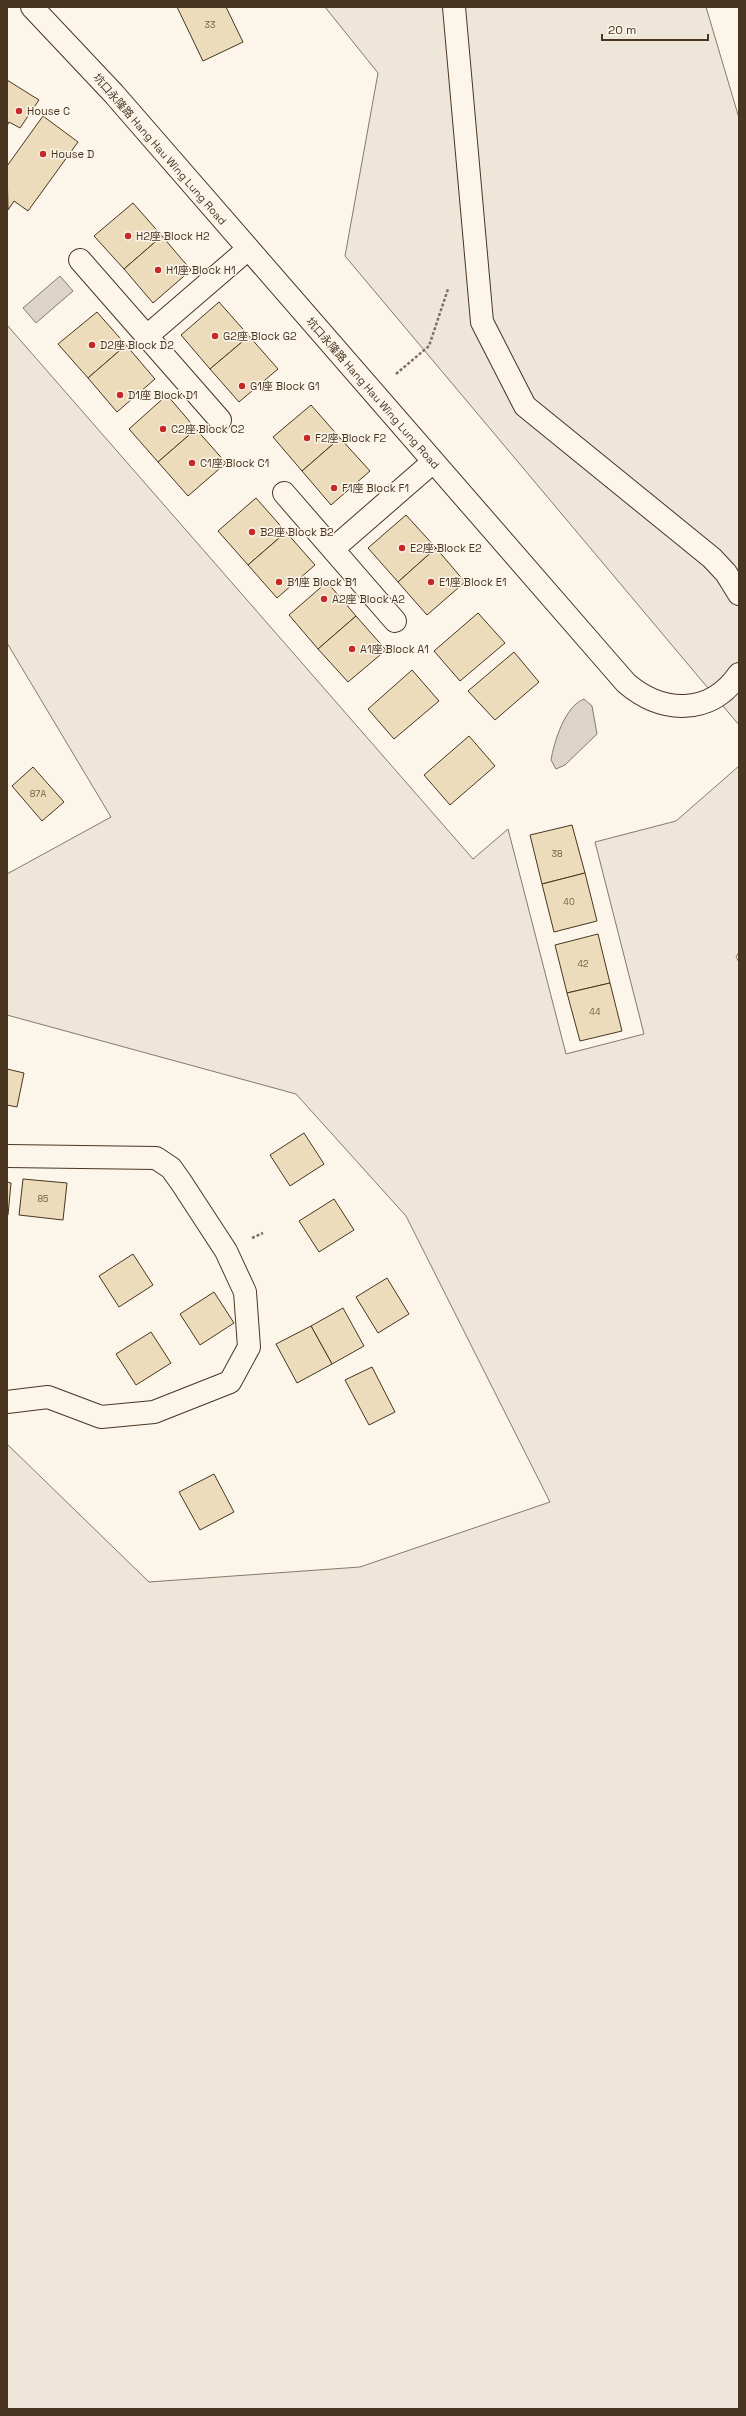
<svg xmlns="http://www.w3.org/2000/svg" width="746" height="2416" font-family="'Space Grotesk','Noto Sans TC',sans-serif">
  <style>
    .green { fill: #ede6d9; stroke: #887966 }
    .water { fill: #dcd4c6; stroke: #887966 }
    .building { fill: #ecdcbc; stroke: #4a3520 }
    .lines { fill: none; stroke-linecap: round; stroke-linejoin: round }
    .minor-casing { stroke: #4a3520; stroke-width: 24 }
    .path { stroke: #7f6f5c; stroke-width: 2.5; stroke-dasharray: 3 2; stroke-linecap: butt }
    .minor { stroke: #fbf6e9; stroke-width: 22 }
    .poi-dot { fill: #c62828; stroke: #fbf6e9; stroke-width: 1.5 }
    .labels { text-anchor: middle; stroke-width: 3; stroke-linejoin: round; paint-order: stroke }
    .number-label { font-size: 9px; fill: #725f47 }
    .poi-label { font-size: 11px; fill: #4a3520; stroke: #fbf6e9; text-anchor: start }
    .street-label { font-size: 11px; fill: #4a3520; stroke: #fbf6e9 }
  </style>
  <rect width="100%" height="100%" fill="#fbf6e9"/>
  <!-- green -->
  <g class="green">
    <path d="M325,7H706L739,118V725L345,256L378,73Z"/>
    <path d="M7,325L473,859L508,829L566,1054L644,1034L595,842L676,821L739,766V952L736,957L739,962V2409H7V1444L149,1582L360,1567L550,1502L406,1216L296,1094L7,1015V874L111,817L7,643Z"/>
  </g>
  <!-- water -->
  <g class="water">
    <path d="M60,276L73,291L36,323L23,308Z"/>
    <path d="M584,699L592,706L597,734L565,765L556,769L551,760C554,742 565,706 584,699Z"/>
  </g>
  <!-- building -->
  <g class="building">
    <path d="M177,7H226L243,42L203,61Z"/>
    <path d="M7,80L39,100L20,128L9,122L7,126Z"/>
    <path d="M43,116L78,142L28,211L14,201L8,210L7,166Z"/>
    <path d="M133,203L162,236L124,269L94,236Z"/>
    <path d="M162,236L191,270L153,303L124,269Z"/>
    <path d="M219,302L249,336L210,369L181,335Z"/>
    <path d="M97,312L126,345L88,378L58,344Z"/>
    <path d="M249,336L278,369L239,402L210,369Z"/>
    <path d="M126,345L155,379L117,412L88,378Z"/>
    <path d="M167,395L196,429L158,462L129,429Z"/>
    <path d="M311,405L340,438L302,471L273,437Z"/>
    <path d="M196,429L226,463L188,496L158,462Z"/>
    <path d="M340,438L370,471L331,505L302,471Z"/>
    <path d="M256,498L286,532L248,565L218,531Z"/>
    <path d="M406,515L436,548L398,582L368,548Z"/>
    <path d="M286,532L315,565L277,598L248,565Z"/>
    <path d="M436,548L465,582L427,615L398,582Z"/>
    <path d="M327,582L356,616L318,649L289,615Z"/>
    <path d="M478,613L505,643L460,681L434,651Z"/>
    <path d="M356,616L386,650L348,682L318,649Z"/>
    <path d="M514,652L539,682L495,720L468,691Z"/>
    <path d="M412,670L439,701L394,739L368,709Z"/>
    <path d="M469,736L495,766L450,805L424,775Z"/>
    <path d="M33,767L64,802L42,821L12,786Z"/>
    <path d="M572,825L585,873L542,884L530,835Z"/>
    <path d="M585,873L597,921L554,932L542,884Z"/>
    <path d="M598,934L610,983L567,993L555,945Z"/>
    <path d="M610,983L622,1031L580,1041L567,993Z"/>
    <path d="M7,1069L24,1073L17,1107L7,1105Z"/>
    <path d="M304,1133L324,1164L290,1186L270,1155Z"/>
    <path d="M23,1179L67,1183L63,1220L19,1215Z"/>
    <path d="M7,1182L11,1183L8,1215H7Z"/>
    <path d="M334,1199L354,1230L319,1252L299,1221Z"/>
    <path d="M133,1254L153,1285L119,1307L99,1276Z"/>
    <path d="M387,1278L409,1314L378,1333L356,1297Z"/>
    <path d="M214,1292L234,1323L200,1345L180,1314Z"/>
    <path d="M343,1308L364,1346L332,1364L311,1326Z"/>
    <path d="M311,1326L332,1364L297,1383L276,1344Z"/>
    <path d="M151,1332L171,1363L136,1385L116,1354Z"/>
    <path d="M372,1367L395,1412L369,1425L345,1380Z"/>
    <path d="M214,1474L234,1512L200,1530L179,1492Z"/>
  </g>
  <g class="lines">
    <!-- minor casing -->
    <g class="minor-casing">
      <g id="minor">
        <path d="M32,7L114,94L626,683C662,714 710,716 739,674"/>
        <path d="M454,7L482,322L525,406L712,558L726,573L739,594"/>
        <path d="M80,260L220,420"/>
        <path d="M147,336L247,250"/>
        <path d="M284,493L395,621"/>
        <path d="M333,549L433,462"/>
        <path d="M7,1156L156,1158L171,1168L181,1182L226,1251L245,1292L249,1347L230,1382L154,1412L101,1417L48,1397L7,1402"/>
      </g>
    </g>
    <!-- path -->
    <g class="path">
      <path d="M396,374L429,346L448,289"/>
      <path d="M252,1238L263,1233"/>
    </g>
    <!-- minor -->
    <use href="#minor" class="minor"/>
  </g>
  <!-- markers -->
  <g class="poi-dot">
    <circle cx="19" cy="111" r="4"/>
    <circle cx="43" cy="154" r="4"/>
    <circle cx="128" cy="236" r="4"/>
    <circle cx="158" cy="270" r="4"/>
    <circle cx="215" cy="336" r="4"/>
    <circle cx="92" cy="345" r="4"/>
    <circle cx="242" cy="386" r="4"/>
    <circle cx="120" cy="395" r="4"/>
    <circle cx="163" cy="429" r="4"/>
    <circle cx="307" cy="438" r="4"/>
    <circle cx="192" cy="463" r="4"/>
    <circle cx="334" cy="488" r="4"/>
    <circle cx="252" cy="532" r="4"/>
    <circle cx="402" cy="548" r="4"/>
    <circle cx="279" cy="582" r="4"/>
    <circle cx="431" cy="582" r="4"/>
    <circle cx="324" cy="599" r="4"/>
    <circle cx="352" cy="649" r="4"/>
  </g>
  <g class="labels">
    <!-- number labels -->
    <g class="number-label">
      <text x="210" y="28">33</text>
      <text x="38" y="797">87A</text>
      <text x="557" y="857">38</text>
      <text x="569" y="905">40</text>
      <text x="583" y="967">42</text>
      <text x="595" y="1015">44</text>
      <text x="43" y="1202">85</text>
    </g>
    <!-- poi labels -->
    <g class="poi-label">
      <text x="27" y="115">House C</text>
      <text x="51" y="158">House D</text>
      <text x="136" y="240">H2座 Block H2</text>
      <text x="166" y="274">H1座 Block H1</text>
      <text x="223" y="340">G2座 Block G2</text>
      <text x="100" y="349">D2座 Block D2</text>
      <text x="250" y="390">G1座 Block G1</text>
      <text x="128" y="399">D1座 Block D1</text>
      <text x="171" y="433">C2座 Block C2</text>
      <text x="315" y="442">F2座 Block F2</text>
      <text x="200" y="467">C1座 Block C1</text>
      <text x="342" y="492">F1座 Block F1</text>
      <text x="260" y="536">B2座 Block B2</text>
      <text x="410" y="552">E2座 Block E2</text>
      <text x="287" y="586">B1座 Block B1</text>
      <text x="439" y="586">E1座 Block E1</text>
      <text x="332" y="603">A2座 Block A2</text>
      <text x="360" y="653">A1座 Block A1</text>
    </g>
    <!-- street labels -->
    <g class="street-label">
      <text transform="translate(160 149) rotate(49)" y="4">坑口永隆路 Hang Hau Wing Lung Road</text>
      <text transform="translate(373 393) rotate(49)" y="4">坑口永隆路 Hang Hau Wing Lung Road</text>
    </g>
  </g>
  <!-- border -->
  <rect width="746" height="2416" fill="none" stroke="#4a3520" stroke-width="16"/>
  <!-- scale -->
  <path d="M602 34v6h106v-6" fill="none" stroke="#4a3520" stroke-width="2"/>
  <text x="608" y="34" font-size="12" fill="#4a3520" stroke="#fbf6e9" stroke-width="3" paint-order="stroke">20 m</text>
</svg>
